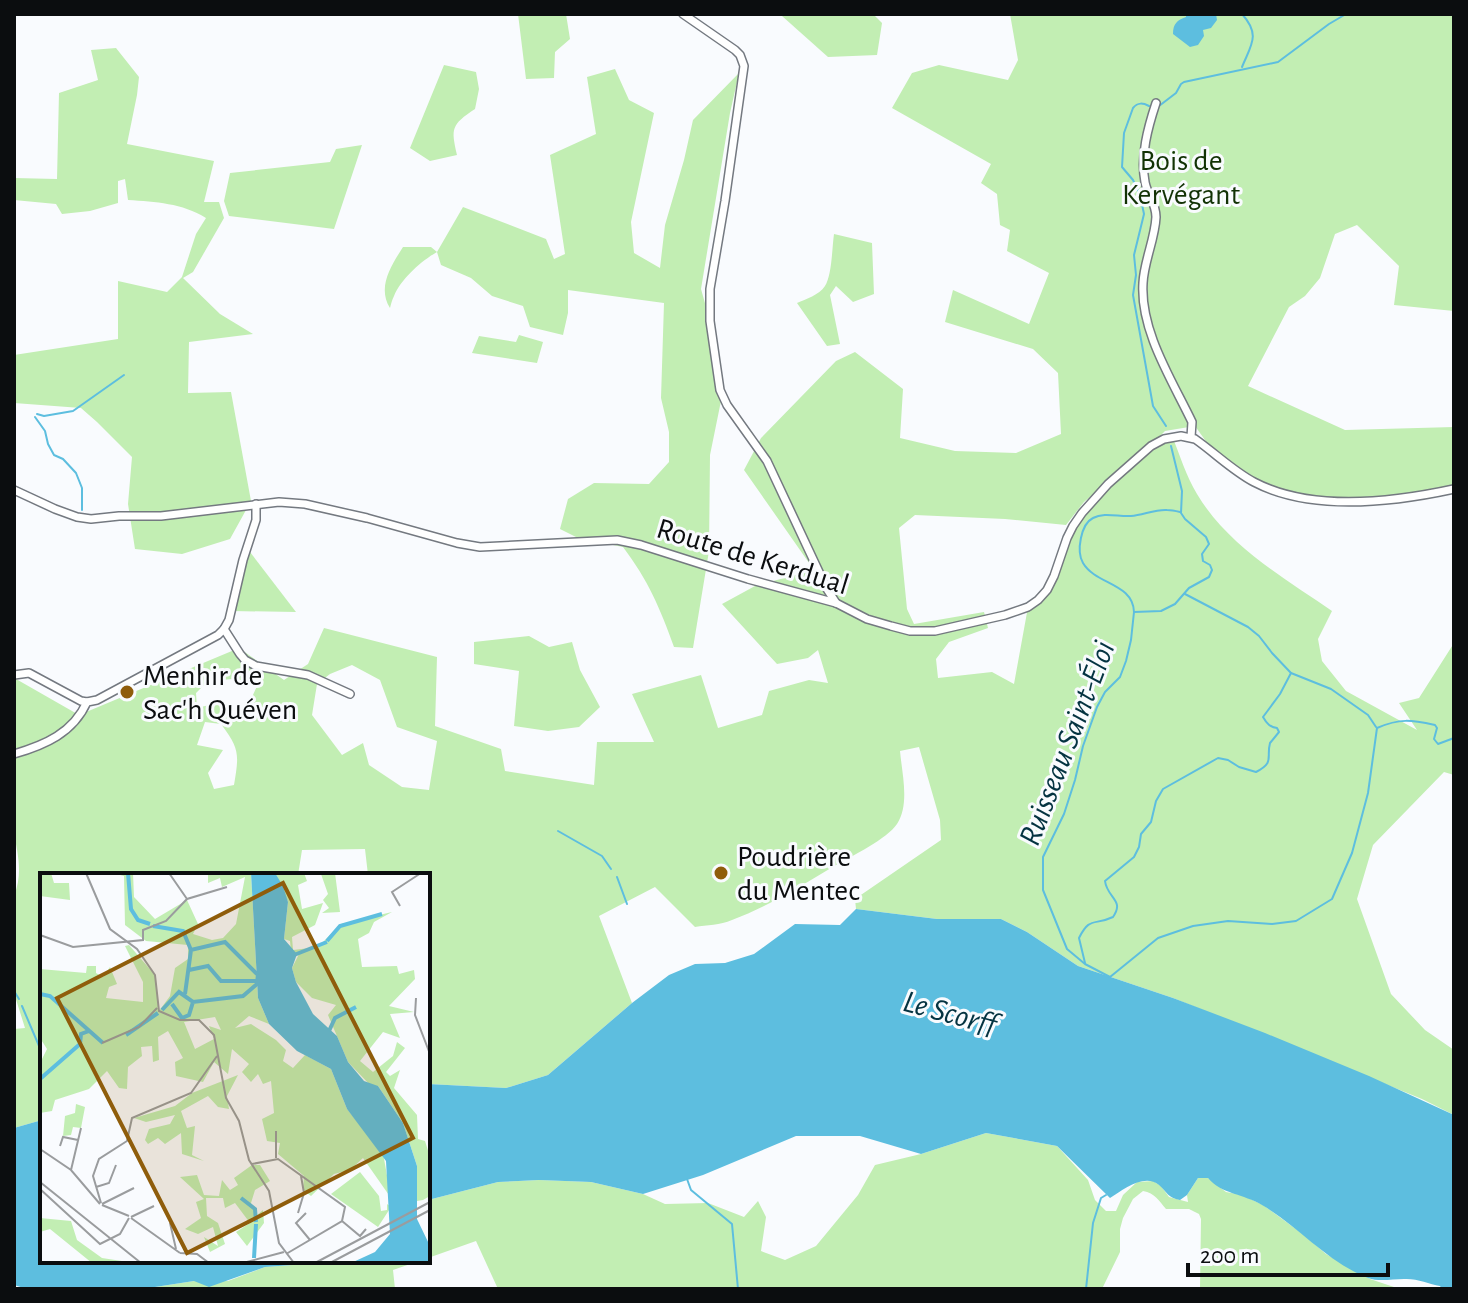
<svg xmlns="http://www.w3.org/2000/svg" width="1468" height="1303" font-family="'Alegreya Sans',sans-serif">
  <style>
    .green { fill: #c2eeb3; fill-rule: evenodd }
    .water { fill: #5dbedf }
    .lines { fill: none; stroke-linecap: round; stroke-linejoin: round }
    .stream { stroke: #5dbedf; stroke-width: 2 }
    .minor-casing { stroke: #747980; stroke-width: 10 }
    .minor { stroke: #fff; stroke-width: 7 }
    .poi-dot { fill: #8f5d0b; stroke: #f9fbfe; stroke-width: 3 }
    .labels { text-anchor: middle; stroke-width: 6; stroke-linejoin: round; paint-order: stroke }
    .park-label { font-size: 30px; fill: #123205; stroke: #f9fbfe }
    .street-label { font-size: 30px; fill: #0b0d0f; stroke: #f9fbfe }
    .poi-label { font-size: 30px; fill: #0b0d0f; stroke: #f9fbfe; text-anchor: start }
    .water-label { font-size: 32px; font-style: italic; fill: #043341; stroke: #f9fbfe }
    .inset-river { fill: none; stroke: #5dbedf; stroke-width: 4 }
    .inset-road { fill: none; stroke: #9a9c9e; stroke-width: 2 }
    .view { fill: #8f5d0b; fill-opacity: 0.15; stroke: #8f5d0b; stroke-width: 4 }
    .inset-edge { fill: none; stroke: #0b0d0f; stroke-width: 4 }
  </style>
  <rect width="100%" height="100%" fill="#f9fbfe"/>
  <!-- green -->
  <g class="green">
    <path d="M518,14H566L570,39L555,52L554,78L526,79Z"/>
    <path d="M783,14H873L882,23L877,55L828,57L782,16Z"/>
    <path d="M1010,14H1454V311L1394,305L1399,266L1357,225L1335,234L1320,278L1305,296L1289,307L1248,386L1345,430L1454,427V489L1344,502L1269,489L1215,454L1195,426L1165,431L1151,445L1172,436C1180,455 1186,476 1197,494C1228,546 1284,578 1332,611L1318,639L1322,661L1346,691L1417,730L1399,703L1419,698L1454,643V775L1444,772L1373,845L1357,899L1391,994L1425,1030L1454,1050V1115L1422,1099L1173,998L1078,966L1027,932L1001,919H937L856,909L855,899L941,840L940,820L919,747L900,751C902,774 910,804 897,824C887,839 852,856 836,865C802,885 768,907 732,920C720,925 707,925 695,927L655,887L599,916L632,1003L548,1075L506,1088L428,1084V875H368L365,849L302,850L298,875H42V1120L14,1128V1029L25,1028L14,993V896C23,873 18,856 14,833V679H16L79,715L239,648L284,680L308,664L324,628L437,657L435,726L501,749L505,771L594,785L597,742H654L632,694L701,675L718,728L762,715L769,691L809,680L828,683L818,650L808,658L777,664L722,604L755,586L814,570L744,470L761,438L836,361L855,352L903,389L900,438L955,451L1016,453L1061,434L1058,373L1033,349L945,322L953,290L1029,324L1049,273L1007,251L1010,230L1000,225L997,194L981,183L991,164L892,108L912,73L939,65L1008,80L1018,60ZM1129,464L1073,526L1047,590L1028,607L1014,684L992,672L938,678L936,659L949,642L988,628L984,612L914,624L907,609L899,528L915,515L1005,519L1066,525L1084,502ZM352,665L380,680L397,727L437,741L429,790L402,787L369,765L363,743L342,755L312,715L317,684L330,674ZM233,679L257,686L244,715C226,702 218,702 197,708L196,693L208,681ZM205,722L221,724C240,749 239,755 234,785L214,789L208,773L223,750L197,745Z"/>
    <path d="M116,48L139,77L137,95L127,144L214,161L204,202H219L224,218L193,272L183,278L220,314L253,334L189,342L188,393L231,392L251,501L230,539L182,554L135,549L128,504L132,457L97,422L81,408L14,403V355L118,339V281L167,292L182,277L196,234L206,218C182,203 156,202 128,200L125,179L118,181V203L90,211L62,214L56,204L14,200V178L57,179L59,93L98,80L91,50Z"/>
    <path d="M444,65L476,72L479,89L475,109C451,125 451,128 457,155L430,161L410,148Z"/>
    <path d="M615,69L629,100L654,113L631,222L634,253L660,268L665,225L684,160L693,120L739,73L730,113L701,289L710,321L722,396L710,455L709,551L693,648L674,647C660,608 648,580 623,547L578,538L560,529L568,499L594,483L649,484L669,462V432L661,398L664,303L568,290V313L563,335L530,327L523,306L492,296L471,278L441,265L437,252C421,261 401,279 394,296C392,300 391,304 390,308C377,287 391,266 403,247H431L437,252L463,207L546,239L554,259L565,254L550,155L596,134L587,77Z"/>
    <path d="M362,145L334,229L229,216L224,201L230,173L330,162L336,149Z"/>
    <path d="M834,234L872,243L874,294L853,302L836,286L830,295L840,344L827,346L797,303C806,299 819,295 825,286C832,275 832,248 834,234Z"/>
    <path d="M519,335L543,342L537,363L472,353L479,336L516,342Z"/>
    <path d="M250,552L296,612L232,611Z"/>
    <path d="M529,636L549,647L572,642L580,670L600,707L579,727L548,731L514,726L519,671L474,664V642Z"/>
    <path d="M986,1133L1057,1146L1088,1180L1095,1200L1106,1211H1116L1123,1195L1137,1182L1153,1181L1161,1186L1169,1197L1188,1202L1187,1195L1198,1178H1208L1226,1192L1242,1195L1263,1205L1304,1235L1326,1254L1370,1279L1400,1289H1200L1201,1219L1199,1214L1189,1209H1166C1159,1201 1155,1193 1143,1191L1133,1199L1123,1218L1120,1229V1252L1102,1289H498L476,1241L428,1258V1200L498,1182L539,1180L591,1182L643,1194L665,1204L708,1203L744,1217L758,1201L766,1217L761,1251L785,1260L816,1246L858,1195L875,1165L921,1154Z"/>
    <path d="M320,1261H419L393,1270L395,1289H142L194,1281H228L265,1267L319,1263Z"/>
  </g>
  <!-- water -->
  <g class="water">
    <path d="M1186,14H1216L1217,20L1211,28L1203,30L1204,36L1198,45L1190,47L1173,34C1173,24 1177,20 1186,17Z"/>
    <path d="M856,909L937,919H1001L1027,932L1078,966L1173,998L1265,1033L1369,1076L1454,1115V1289H1442L1440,1286C1429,1284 1416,1278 1404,1279C1392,1279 1379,1282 1368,1278C1327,1262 1299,1227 1262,1205C1244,1194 1221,1194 1208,1178H1198L1187,1195L1180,1200C1168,1198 1167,1192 1159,1185C1144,1173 1123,1190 1110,1198L1057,1146L986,1133L921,1154L860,1136H796L703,1175L643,1194L591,1182L539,1180L498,1182L428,1200V1084L506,1088L548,1075L632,1003L669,975L695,964L725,963L754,954L795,924L840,925Z"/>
    <path d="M42,1120V1261H320L319,1263L265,1267L209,1287L194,1281L142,1289H27L14,1285V1128Z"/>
  </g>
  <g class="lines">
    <!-- stream -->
    <g class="stream">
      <path d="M1242,67C1251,45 1261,35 1242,14"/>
      <path d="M1149,106C1143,103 1138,102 1133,108L1124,133L1122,167L1133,180L1140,195L1144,214L1134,255L1136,275L1133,295L1153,406L1166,426"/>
      <path d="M1159,106L1176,93L1181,84L1184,82L1278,62L1329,24L1346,14"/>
      <path d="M37,414L44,416L73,411L124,375"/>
      <path d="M35,417L45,431L48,444L54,455L63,459L76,473L82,488V510"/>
      <path d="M1185,594L1248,627L1259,636L1272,653L1291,673L1331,689L1368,715L1376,727"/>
      <path d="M1134,612C1133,583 1096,585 1083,563C1076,551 1081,524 1093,518C1104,512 1119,517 1131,516C1143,515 1156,509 1167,510C1172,510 1176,511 1180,512"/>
      <path d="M558,831L602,856L611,869"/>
      <path d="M617,877L627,904"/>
      <path d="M1085,963L1079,938C1090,916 1094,926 1113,917C1125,900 1107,898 1105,881L1134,857L1139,847L1141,834L1151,822L1156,801L1163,789L1218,758L1228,760L1239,767L1256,772C1275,762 1266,758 1270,743L1279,732L1277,728C1270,727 1267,724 1263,717L1280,694L1291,673"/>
      <path d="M1110,977L1085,964L1067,949L1043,890V857L1064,814L1075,780L1083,746L1097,707L1105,692L1120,677L1126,661L1131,640L1134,612L1161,611L1175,604L1189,588L1209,577L1212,570L1210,565L1203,561L1202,554L1209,544L1206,537L1185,519L1181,513L1182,491L1171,446"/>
      <path d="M1110,977L1158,938L1193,926L1228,921L1272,924L1296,921L1332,899L1352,853L1368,793L1377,728C1400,718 1411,720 1435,725L1437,728L1434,739L1438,744L1454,738"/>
      <path d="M14,991L19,999"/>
      <path d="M22,1006L42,1053"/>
      <path d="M687,1179L691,1190L732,1224L738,1289"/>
      <path d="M1086,1289L1093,1223L1101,1198L1106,1195"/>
    </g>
    <!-- minor casing -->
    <g class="minor-casing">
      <g id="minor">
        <path d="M683,14L735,50L740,55L744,66L725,201L710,289V321L720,390L727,405L767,461L827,589L836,603"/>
        <path d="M1156,103C1148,127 1140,156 1145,182C1147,194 1156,203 1156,217C1155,239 1144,261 1143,283C1140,331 1172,380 1192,422L1191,437"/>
        <path d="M14,490L55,509L77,517L91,519L119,516H161L279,502L305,504L367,518L457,543L480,547L617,540L641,545L748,579L836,603L867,619L891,626L910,631H935L1005,615L1028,607L1038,600L1047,590L1054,576L1067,538L1073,526L1082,513L1108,484L1151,446L1164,439L1181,436L1195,439C1215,453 1233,471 1254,482C1311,512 1394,502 1454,489"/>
        <path d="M224,629L240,654L245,660L256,666L308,675L350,694"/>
        <path d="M14,675L29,673L81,701L87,702"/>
        <path d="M14,754C45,745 73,733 87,702L97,700L218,635L224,629L229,620L243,560L256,520V504"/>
      </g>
    </g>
    <!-- minor -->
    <use href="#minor" class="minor"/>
  </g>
  <!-- markers -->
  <g class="poi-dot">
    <circle cx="127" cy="692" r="8"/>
    <circle cx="721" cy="873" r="8"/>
  </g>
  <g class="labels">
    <!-- park labels -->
    <g class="park-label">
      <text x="1181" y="170">Bois de<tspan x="1181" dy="34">Kervégant</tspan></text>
    </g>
    <!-- street labels -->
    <g class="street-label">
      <text transform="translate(753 556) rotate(17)" y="10">Route de Kerdual</text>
    </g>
    <!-- poi labels -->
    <g class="poi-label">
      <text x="143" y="685">Menhir de<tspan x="143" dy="34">Sac'h Quéven</tspan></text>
      <text x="737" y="866">Poudrière<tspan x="737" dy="34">du Mentec</tspan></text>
    </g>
    <!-- water labels -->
    <g class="water-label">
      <text transform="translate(1066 743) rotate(-69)" y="11">Ruisseau Saint-Éloi</text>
      <text transform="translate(950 1012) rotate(15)" y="11">Le Scorff</text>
    </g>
  </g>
  <!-- overview -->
  <g transform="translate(40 873)">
    <rect width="390" height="390" fill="#f9fbfe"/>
    <path d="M0,0H11L14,10H29L30,27L0,23ZM72,0H93L94,24L115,46L147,27L158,51L153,61L172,67L183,65L196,51L205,4L182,14L180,5L168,10V0H211L218,125L229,151L209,143L195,155L211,151L236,167L246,177L243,188L253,195L265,182L291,196L307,236L343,280L351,325L323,285L310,297L294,301L271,323L263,317L264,303L238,281L240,270L227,268L222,246L234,240L231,208L223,211L218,201L211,209L202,199L209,191L192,176L188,201L174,189L163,209L136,203L135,189L143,185L128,158L118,164L119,187L113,189L112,173L101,174L102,183L88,194L87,216L79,215L67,198L49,216L15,227L12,238L0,240V190L7,176L0,165V96L46,100L47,93H56V100L63,104L70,94L77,111L69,114L66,125L103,129V109L85,73L89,72L115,102L119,138L130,123L135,95L148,86V72L106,68L85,52L84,3ZM175,144L181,157L169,153L174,166L155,176L144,149ZM235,0H264L267,8L258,12L262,36L283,30L275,52L252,64L253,77L278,74L301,51L352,39L334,49L329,60L318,66L322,94L357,93L359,101L374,97L375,106L349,133L374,139L350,141L360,165L343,159L320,188L333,199L353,183L357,169L365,175L346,199L350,203L360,197L354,215L377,242L378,266L385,268L390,284V323L383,327L377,328V293L363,250L338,213L332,214L308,189L288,142L296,132L272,125L256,109L252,95L259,81L251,78L250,68L244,66L248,29ZM295,0L300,39L282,40L289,35L283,27L288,21L281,1ZM198,202L187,223L189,236L178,234L168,223L141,238L147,255L155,253L152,282L164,288L142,281L141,260L125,271L118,265L108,271L105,267L109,256L130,251L135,242L106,249L94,245L135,233L152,220ZM36,231L45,234L41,255L33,254L31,262L23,263L25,243L35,240ZM212,292H220L230,308L215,317L211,330L216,343L223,337L224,350L207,373L196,359L210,350L195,330L185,335L183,325H166L167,343L178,350L185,371L170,379L164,364L178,373L173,354L158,361L145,356L161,345L156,329L164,326L140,304L157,302L164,322L179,323L182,307L190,317L198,312L194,305ZM320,299L339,323L341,338L347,337V331L351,334L338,354L291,321ZM0,345L31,348L37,367L62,385L95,390H52L10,356L0,359Z" fill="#c2eeb3" fill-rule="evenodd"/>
    <path d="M211,0H235L243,13L248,29L244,66L257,81L252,95L256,109L273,141L297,163L308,189L324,208L338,213L363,250L377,293V346L390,373V390H311L335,379L350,361L346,288L307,236L291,196L257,178L229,151L218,125Z" fill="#5dbedf"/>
    <path class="inset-river" d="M88,0L91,36L98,47L110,51M113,53L143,58L151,77L185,69L217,101M287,68L300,53L342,41M254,82L287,69M149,97L168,93L181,108H217M0,121L10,123L63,170M145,121L151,77M132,131L142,145L149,142L153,129M122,137L139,119L153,129L203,123L217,111L218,101M289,158L295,145L316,134M86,162L118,140M0,206L40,171L41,161L49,158M201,325L215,336L216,349M214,385L216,351"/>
    <path class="inset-road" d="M46,0L70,56L97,76L115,102L119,138L140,147H159L174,162L186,225L199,248L209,287L229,318L239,370L254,390M129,0L147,26M360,33L352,19L381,0M0,62L33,74L103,67V57L126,48L147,26L187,14M376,125L375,142L390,181M62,170L99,154L117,135M20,273L23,264L38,267M0,276L31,297L60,331M236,285V258M212,291L238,286L305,334L302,348L246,381M31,297L41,255M0,309L101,390M56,314L69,310L76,292M0,316L60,371L80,361L89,345M61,330L53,303L59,286L87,268L92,245L151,220L177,183M62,331L94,315M62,332L89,343M258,340L264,320L261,303M266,340L256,350L270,367M91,344L114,333M91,345L140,380M302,348L320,363L326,356M130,350L136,376M140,380L157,381L169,390M203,390L244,379M275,390L390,329M290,390L390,337"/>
    <path class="view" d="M243,10L373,265L147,380L17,125Z"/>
    <rect width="390" height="390" class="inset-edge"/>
  </g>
  <!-- border -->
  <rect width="1468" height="1303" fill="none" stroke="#0b0d0f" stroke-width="32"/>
  <!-- scale -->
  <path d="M1188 1263v12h200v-12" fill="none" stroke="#0b0d0f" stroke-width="4"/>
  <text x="1200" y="1263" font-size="24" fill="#0b0d0f" stroke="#f9fbfe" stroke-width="6" paint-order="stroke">200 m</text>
</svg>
